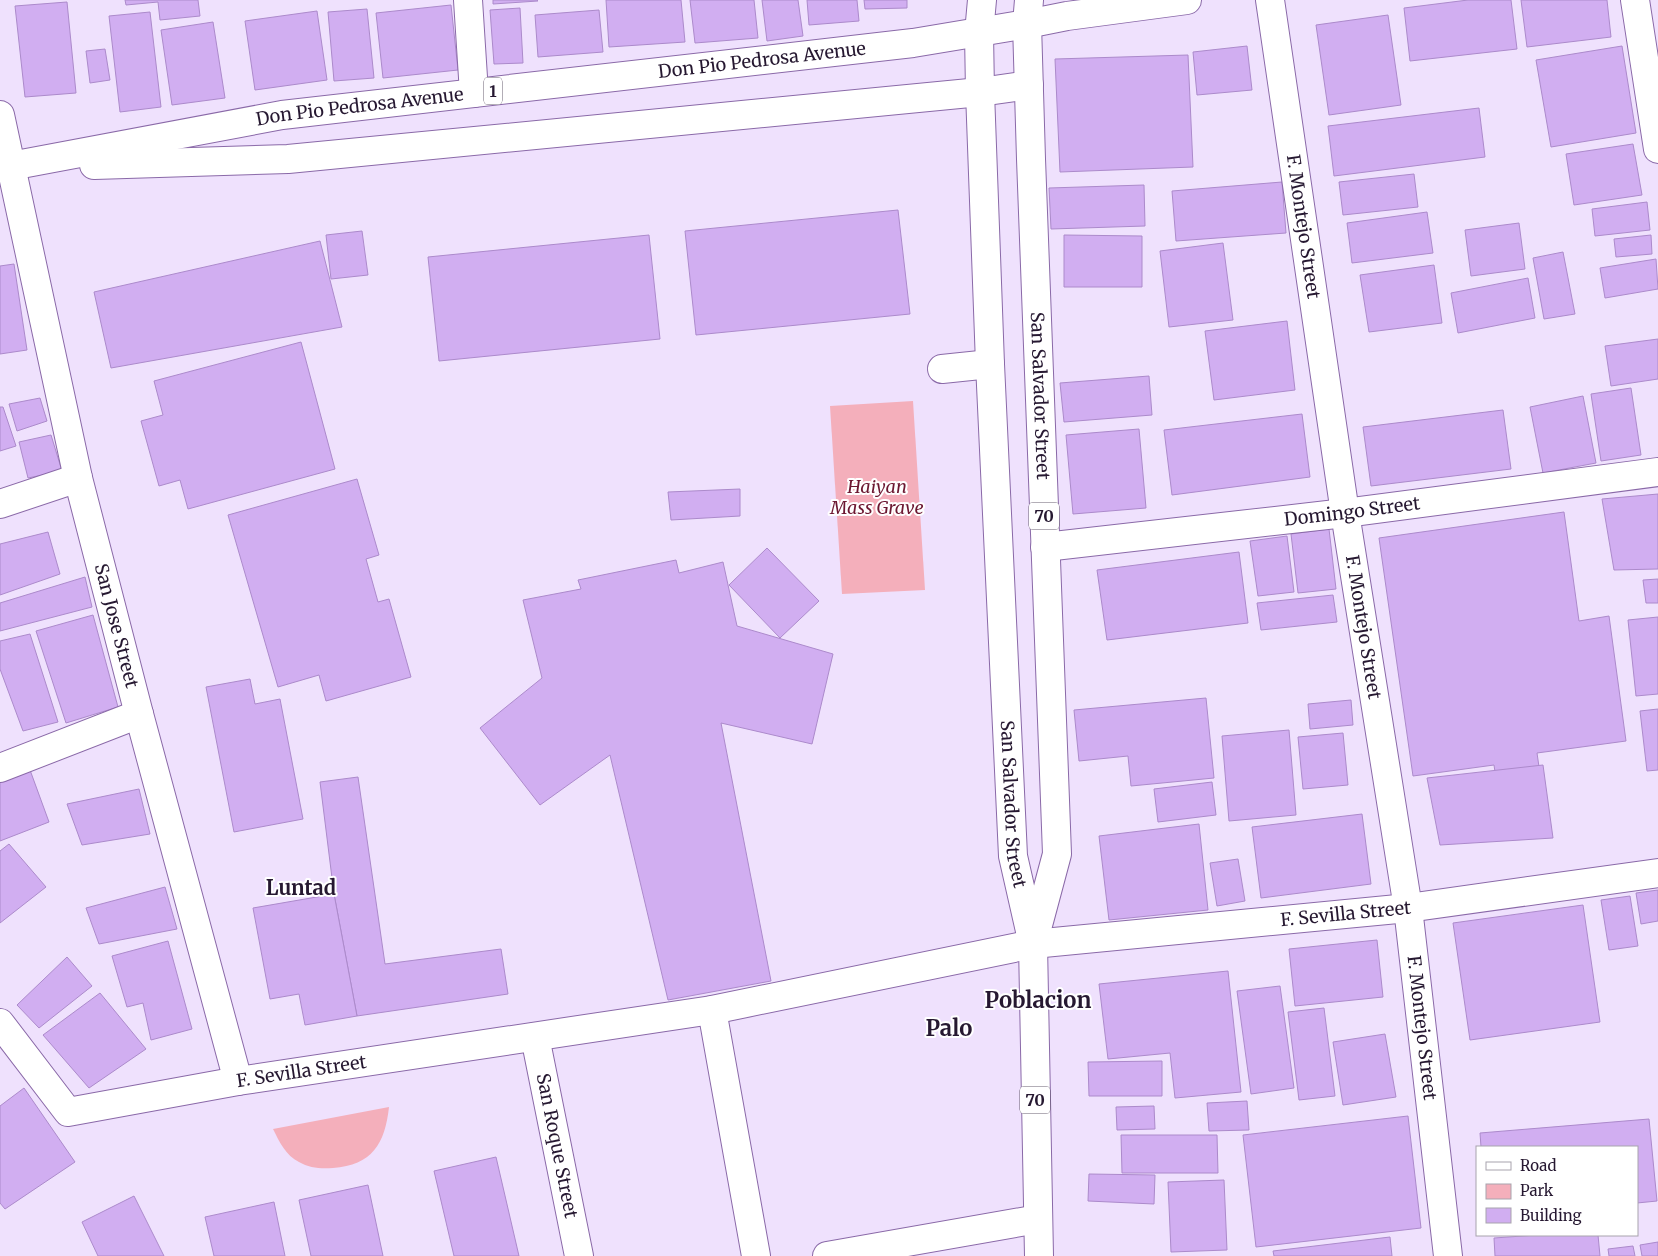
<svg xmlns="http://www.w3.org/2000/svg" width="1658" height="1256" font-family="Merriweather,serif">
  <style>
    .green { fill: #f4afbb }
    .building { fill: #d1aef1; stroke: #ac8acb }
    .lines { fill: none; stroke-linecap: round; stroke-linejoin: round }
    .minor-casing { stroke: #8a69a8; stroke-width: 30 }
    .major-casing { stroke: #8a69a8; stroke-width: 30 }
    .highway-casing { stroke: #8a69a8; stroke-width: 30 }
    .minor { stroke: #fff; stroke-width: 28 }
    .major { stroke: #fff; stroke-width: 28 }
    .highway { stroke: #fff; stroke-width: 28 }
    .labels { text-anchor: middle; stroke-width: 4; stroke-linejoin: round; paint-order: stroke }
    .shield { fill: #fff; stroke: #675d6f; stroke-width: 1 }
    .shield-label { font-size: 16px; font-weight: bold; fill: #261831 }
    .street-label { font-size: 18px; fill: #261831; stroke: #fff }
    .park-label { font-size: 18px; font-style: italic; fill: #6c1731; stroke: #fff }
    .quarter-label { font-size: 20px; font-weight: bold; fill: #261831; stroke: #fff }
    .district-label { font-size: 22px; font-weight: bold; fill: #261831; stroke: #fff }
  </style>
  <rect width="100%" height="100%" fill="#efe1fd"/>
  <!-- green -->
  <g class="green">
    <path d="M913,401L925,590L842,594L830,406Z"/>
    <path d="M389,1107C385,1144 372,1165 333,1168C321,1169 309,1168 299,1162C286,1156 279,1141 273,1129Z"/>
  </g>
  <!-- building -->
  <g class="building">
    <path d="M125,0H198L200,16L160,20L158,2L126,5Z"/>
    <path d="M493,0H537L538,1L493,4Z"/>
    <path d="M606,0H681L685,42L609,47Z"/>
    <path d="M690,0H754L758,38L695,43Z"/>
    <path d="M762,0H798L803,36L767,41Z"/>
    <path d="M807,0H857L859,21L809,25Z"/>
    <path d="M864,0H907V8L865,9Z"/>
    <path d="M1468,0H1511L1517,49L1410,61L1404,8Z"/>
    <path d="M1521,0H1607L1611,37L1527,47Z"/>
    <path d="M67,2L76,93L25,97L15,6Z"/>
    <path d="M451,5L458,70L383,78L376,13Z"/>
    <path d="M520,8L523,63L494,64L490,10Z"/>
    <path d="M367,9L374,78L334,81L328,12Z"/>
    <path d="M599,10L603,52L538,57L535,15Z"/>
    <path d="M317,11L327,80L255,90L245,21Z"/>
    <path d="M150,12L161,107L120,112L109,16Z"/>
    <path d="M1388,15L1401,105L1329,115L1316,25Z"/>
    <path d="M213,22L225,98L172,105L161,30Z"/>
    <path d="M1247,46L1252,90L1197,95L1193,52Z"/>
    <path d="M1622,46L1636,133L1551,147L1536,60Z"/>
    <path d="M105,49L110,80L90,83L86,51Z"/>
    <path d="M1188,55L1193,167L1060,172L1055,59Z"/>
    <path d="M1479,108L1485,157L1334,176L1328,126Z"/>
    <path d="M1633,144L1642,195L1574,205L1566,154Z"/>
    <path d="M1414,174L1418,207L1343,215L1339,182Z"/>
    <path d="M1282,182L1286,233L1176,241L1172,191Z"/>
    <path d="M1144,185L1145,226L1051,229L1049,188Z"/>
    <path d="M1647,202L1650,230L1595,236L1592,209Z"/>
    <path d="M898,210L910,314L696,335L685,231Z"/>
    <path d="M1427,212L1433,253L1352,263L1347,223Z"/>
    <path d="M1519,223L1525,269L1471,276L1465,230Z"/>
    <path d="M362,231L368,275L331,279L326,235Z"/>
    <path d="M649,235L660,339L439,361L428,257Z"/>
    <path d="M1064,235L1142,236V287H1064Z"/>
    <path d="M1651,235L1652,254L1616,257L1614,239Z"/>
    <path d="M320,241L342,327L111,368L94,292Z"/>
    <path d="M1223,243L1233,320L1169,327L1160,251Z"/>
    <path d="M1563,252L1575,314L1544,319L1533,258Z"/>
    <path d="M1656,259L1658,289L1605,298L1600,268Z"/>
    <path d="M14,264L27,350L0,354V266Z"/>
    <path d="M1434,265L1442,323L1369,332L1360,275Z"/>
    <path d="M1528,278L1535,318L1458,333L1451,293Z"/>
    <path d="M1287,321L1295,390L1214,400L1205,331Z"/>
    <path d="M1658,339V379L1611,386L1605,346Z"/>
    <path d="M301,342L335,469L188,509L180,480L159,486L141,421L163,415L154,381Z"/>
    <path d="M1149,376L1152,415L1064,422L1060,383Z"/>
    <path d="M1631,388L1641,455L1601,461L1591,394Z"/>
    <path d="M1583,396L1596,463L1543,473L1530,407Z"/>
    <path d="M40,398L47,421L17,431L9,404Z"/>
    <path d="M0,407H3L16,446L0,451Z"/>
    <path d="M1503,410L1511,469L1371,486L1363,427Z"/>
    <path d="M1302,414L1310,477L1172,495L1164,430Z"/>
    <path d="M1139,429L1146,508L1073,514L1066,435Z"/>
    <path d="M51,435L62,471L28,478L19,442Z"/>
    <path d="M357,479L379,555L366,559L378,602L389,599L411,677L326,701L319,675L278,687L228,515Z"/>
    <path d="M740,489V516L671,520L668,492Z"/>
    <path d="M1658,494V569L1614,570L1602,499Z"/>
    <path d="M1564,512L1579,621L1609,616L1626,741L1537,753L1545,808L1501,814L1494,765L1413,776L1379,538Z"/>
    <path d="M1329,529L1336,589L1298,593L1291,534Z"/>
    <path d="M48,532L60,574L0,595V544Z"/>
    <path d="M1287,536L1294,592L1258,596L1250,541Z"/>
    <path d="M767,548L819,601L780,638L729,585Z"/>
    <path d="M1239,552L1248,623L1107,640L1097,570Z"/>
    <path d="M676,560L679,573L723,562L737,626L833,654L812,744L721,723L771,981L668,1000L610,755L540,805L480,728L542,678L523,600L581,589L578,580Z"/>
    <path d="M85,577L92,607L0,631V603Z"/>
    <path d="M1658,579V603H1646L1643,580Z"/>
    <path d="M1333,595L1337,622L1261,630L1257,603Z"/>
    <path d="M93,615L118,707L66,723L36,631Z"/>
    <path d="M1658,617V694L1636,696L1628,620Z"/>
    <path d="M30,634L58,722L23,731L0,669V641Z"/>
    <path d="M250,679L255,704L280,699L303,819L234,832L206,687Z"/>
    <path d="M1206,698L1214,778L1131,786L1128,756L1079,761L1074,710Z"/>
    <path d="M1351,700L1353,725L1310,729L1308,704Z"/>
    <path d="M1658,709V770L1647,771L1640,711Z"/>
    <path d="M1289,730L1296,815L1229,821L1222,736Z"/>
    <path d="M1343,733L1348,785L1303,789L1298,737Z"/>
    <path d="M1543,765L1553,838L1440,845L1427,778Z"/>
    <path d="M30,770L49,822L0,841V782Z"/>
    <path d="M358,777L385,964L501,949L508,994L357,1016L334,894L320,782Z"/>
    <path d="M1212,782L1216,815L1158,822L1154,789Z"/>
    <path d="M139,789L150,834L82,845L67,804Z"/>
    <path d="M1362,814L1371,884L1261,898L1252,827Z"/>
    <path d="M1199,824L1208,910L1109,920L1099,836Z"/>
    <path d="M9,844L46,887L0,923V851Z"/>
    <path d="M1238,859L1245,901L1217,906L1210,863Z"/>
    <path d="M165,887L177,929L99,944L86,908Z"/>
    <path d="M1658,890V921L1641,924L1636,893Z"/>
    <path d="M334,894L357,1016L305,1025L299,994L270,999L253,908Z"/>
    <path d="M1630,896L1638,946L1609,950L1601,900Z"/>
    <path d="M1583,905L1600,1022L1470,1040L1453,923Z"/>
    <path d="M1377,940L1383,997L1295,1006L1289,949Z"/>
    <path d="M168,941L192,1029L151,1040L143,1003L127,1007L112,956Z"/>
    <path d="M67,957L92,986L39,1028L17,1005Z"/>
    <path d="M1228,971L1241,1092L1175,1098L1170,1053L1108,1059L1099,984Z"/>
    <path d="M1280,986L1294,1088L1251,1094L1237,991Z"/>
    <path d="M100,993L146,1049L89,1088L43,1035Z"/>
    <path d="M1324,1008L1335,1096L1299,1100L1288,1012Z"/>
    <path d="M1385,1034L1396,1097L1343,1105L1333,1042Z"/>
    <path d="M1162,1061V1096H1089L1088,1062Z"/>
    <path d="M24,1088L75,1162L5,1209L0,1203V1106Z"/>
    <path d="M1247,1101L1249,1130L1209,1131L1207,1103Z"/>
    <path d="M1154,1106L1155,1129L1117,1130L1116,1107Z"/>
    <path d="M1408,1116L1421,1228L1256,1247L1243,1135Z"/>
    <path d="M1649,1119L1657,1201L1637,1203V1147H1481L1480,1133Z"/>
    <path d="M1121,1135H1217L1218,1173H1122Z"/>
    <path d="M496,1157L519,1256H454L434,1171Z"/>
    <path d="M1089,1174L1155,1175L1154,1204L1088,1201Z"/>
    <path d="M1224,1180L1227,1250L1171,1252L1168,1182Z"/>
    <path d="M368,1185L383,1256H311L299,1200Z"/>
    <path d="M134,1196L164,1256H98L82,1222Z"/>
    <path d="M274,1202L285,1256H214L205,1217Z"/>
    <path d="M1537,1235H1598L1600,1256H1495L1494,1238Z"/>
    <path d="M1390,1237L1392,1256H1274L1273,1251Z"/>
    <path d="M1658,1242V1256H1642L1640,1245Z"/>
    <path d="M1633,1246L1635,1256H1609L1608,1249Z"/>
  </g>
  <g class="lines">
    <!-- minor casing -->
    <g class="minor-casing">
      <g id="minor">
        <path d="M468,0L474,93"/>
        <path id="s1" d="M1270,0L1345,513L1408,908L1448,1256"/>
        <path d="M1635,0L1658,149"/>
        <path id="s2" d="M0,115L78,478L139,714L238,1081"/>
        <path d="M942,369L990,364"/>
        <path d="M0,504L78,478"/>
        <path id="s3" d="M1045,547L1345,513L1658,472"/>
        <path d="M0,768L139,714"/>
        <path d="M712,1010L756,1256"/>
        <path id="s4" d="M0,1023L68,1112L238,1081L712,1010L1033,944L1408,908L1658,873"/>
        <path id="s5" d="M535,1037L579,1256"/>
        <path d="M827,1256L1038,1219"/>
      </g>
    </g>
    <!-- major casing -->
    <g class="major-casing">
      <path id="major" d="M1027,24L1067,16L1187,0"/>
    </g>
    <!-- highway casing -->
    <g class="highway-casing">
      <g id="highway">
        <path id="s6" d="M982,0L979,33L980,92L990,364L1013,856L1033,944L1039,1256"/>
        <path id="s7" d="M1029,0L1027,24L1031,159L1057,854L1034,940"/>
        <path d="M94,165L288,159L980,92L1029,85"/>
        <path id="s8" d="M0,168L282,115L913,43L1027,24"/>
      </g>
    </g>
    <!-- minor -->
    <use href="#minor" class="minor"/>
    <!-- major -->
    <use href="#major" class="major"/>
    <!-- highway -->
    <use href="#highway" class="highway"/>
  </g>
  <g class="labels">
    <!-- shield labels -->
    <g class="shield">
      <rect x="484" y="77.5" width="18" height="27" rx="4"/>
      <rect x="1029" y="502.5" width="30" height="27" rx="4"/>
      <rect x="1020" y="1086.5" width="30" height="27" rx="4"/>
    </g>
    <g class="shield-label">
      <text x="493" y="97">1</text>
      <text x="1044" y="522">70</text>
      <text x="1035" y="1106">70</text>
    </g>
    <!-- street labels -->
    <g class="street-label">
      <text dy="6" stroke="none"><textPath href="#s8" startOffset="770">Don Pio Pedrosa Avenue</textPath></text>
      <text dy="6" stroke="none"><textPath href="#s8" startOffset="365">Don Pio Pedrosa Avenue</textPath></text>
      <text dy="6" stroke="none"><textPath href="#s1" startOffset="229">F. Montejo Street</textPath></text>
      <text dy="6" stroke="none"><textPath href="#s7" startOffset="396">San Salvador Street</textPath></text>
      <text dy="6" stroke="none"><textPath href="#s3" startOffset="309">Domingo Street</textPath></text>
      <text dy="6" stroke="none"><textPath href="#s2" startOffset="524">San Jose Street</textPath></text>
      <text dy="6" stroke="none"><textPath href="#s1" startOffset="634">F. Montejo Street</textPath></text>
      <text dy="6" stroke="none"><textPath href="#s6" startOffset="805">San Salvador Street</textPath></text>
      <text dy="6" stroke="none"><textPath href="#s4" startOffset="1406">F. Sevilla Street</textPath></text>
      <text dy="6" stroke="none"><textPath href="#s1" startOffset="1039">F. Montejo Street</textPath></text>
      <text dy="6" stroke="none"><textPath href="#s4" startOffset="349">F. Sevilla Street</textPath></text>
      <text dy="6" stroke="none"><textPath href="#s5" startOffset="111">San Roque Street</textPath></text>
    </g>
    <!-- park labels -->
    <g class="park-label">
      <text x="877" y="493">Haiyan<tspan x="877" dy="21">Mass Grave</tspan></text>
    </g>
    <!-- quarter labels -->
    <g class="quarter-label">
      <text x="301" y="895">Luntad</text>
    </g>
    <!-- district labels -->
    <g class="district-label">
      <text x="1038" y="1008">Poblacion</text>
      <text x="949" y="1036">Palo</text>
    </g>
  </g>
  <!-- legend -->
  <rect x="1476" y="1146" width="162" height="90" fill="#ffffff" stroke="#a8a3ad"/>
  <rect x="1486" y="1162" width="25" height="8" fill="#ffffff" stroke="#a8a3ad"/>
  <text x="1520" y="1171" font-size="15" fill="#261831">Road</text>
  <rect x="1486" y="1184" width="25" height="15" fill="#f4afbb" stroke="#a8a3ad"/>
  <text x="1520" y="1196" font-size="15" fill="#261831">Park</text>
  <rect x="1486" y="1208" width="25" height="15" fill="#d1aef1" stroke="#a8a3ad"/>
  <text x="1520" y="1221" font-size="15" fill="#261831">Building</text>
</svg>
